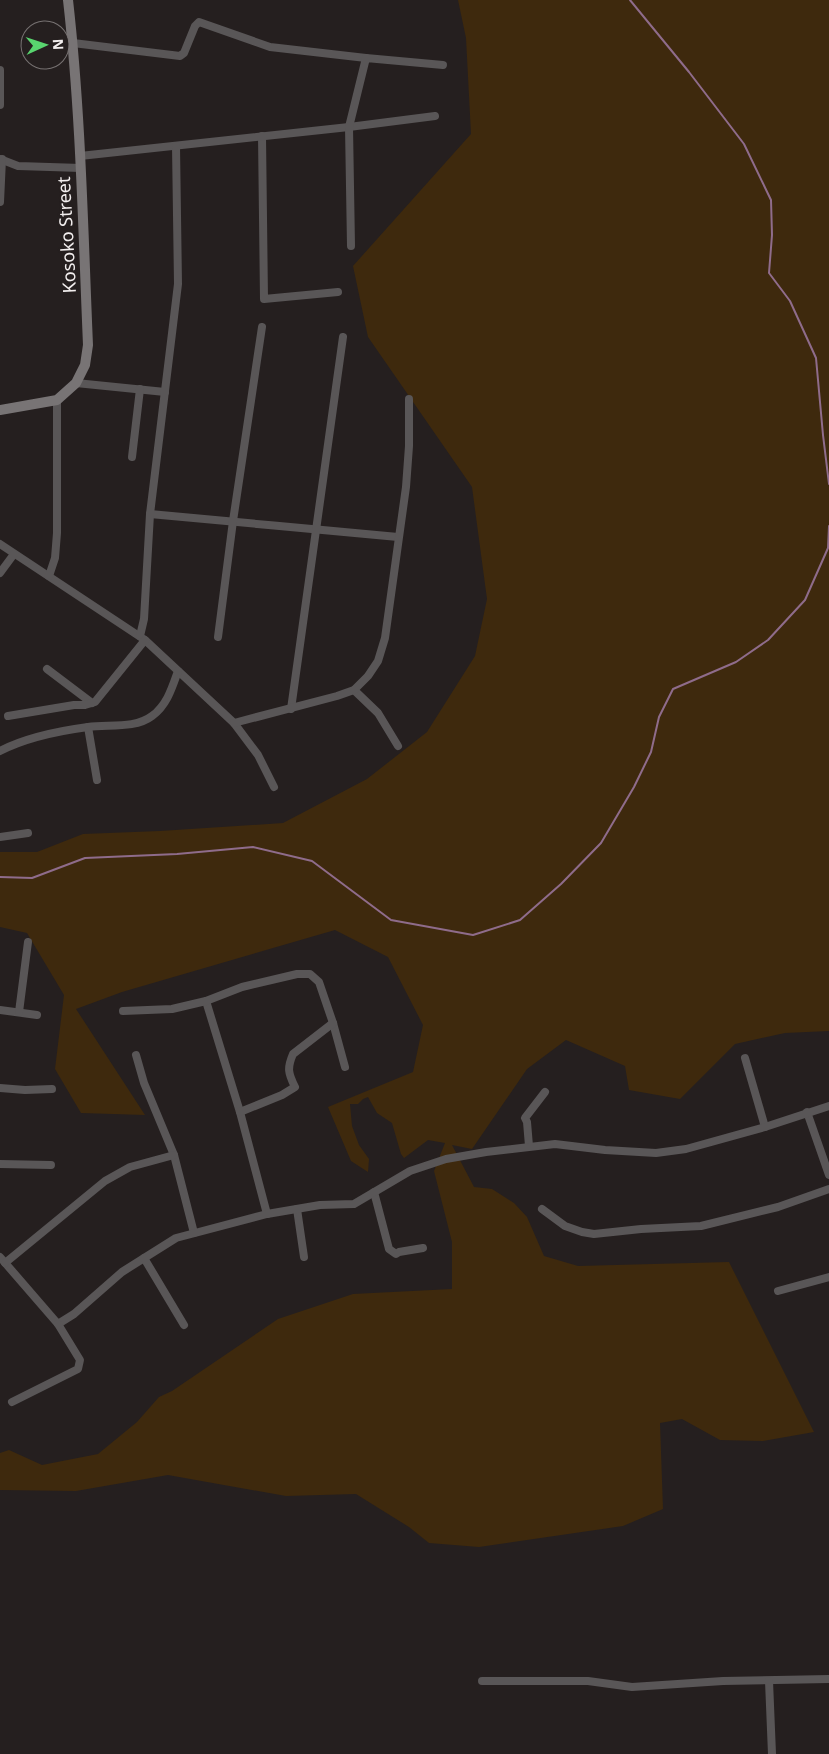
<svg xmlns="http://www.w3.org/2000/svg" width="829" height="1754" font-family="'Noto Sans',sans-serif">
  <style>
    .green { fill: #3e290d }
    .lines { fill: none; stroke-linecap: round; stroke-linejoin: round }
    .stream { stroke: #8f6c8b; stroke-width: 2 }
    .street { stroke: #595657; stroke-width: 8 }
    .secondary { stroke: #787475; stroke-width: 10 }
    .labels { text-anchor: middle; stroke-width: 4.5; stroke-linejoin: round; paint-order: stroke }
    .street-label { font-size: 18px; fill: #f2eeee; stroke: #251f1f }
  </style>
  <rect width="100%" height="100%" fill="#251f1f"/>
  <!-- green -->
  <path class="green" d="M458,0H829V1031L785,1033L735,1044L680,1099L629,1090L625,1066L566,1040L527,1069L472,1149L452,1145L474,1187L492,1189L514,1203L527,1217L544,1256L578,1266L729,1262L814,1432L763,1441L720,1440L682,1419L660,1423L663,1509L623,1526L479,1547L429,1543L409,1527L356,1494L286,1496L168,1475L76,1491L0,1490V1453L9,1450L42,1465L98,1454L137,1422L159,1397L172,1391L278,1319L353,1294L452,1289V1242L434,1171L445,1143L428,1140L404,1158L401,1154L392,1123L377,1113L368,1097L363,1099L358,1104H350L352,1126L359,1145L369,1159L368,1172L351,1161L328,1107L413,1072L423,1025L388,957L335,930L122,992L76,1009L145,1115L81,1113L55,1069L64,995L27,933L0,927V852H37L83,834L160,831L283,823L367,779L427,732L475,656L487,599L472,487L368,337L353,266L471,134L466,38Z"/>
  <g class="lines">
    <!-- stream -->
    <g class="stream">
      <path d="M630,0L689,72L744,144L771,200L772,235L769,273L790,301L816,358L823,435L829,484"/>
      <path d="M0,877L32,878L85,858L177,854L253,847L312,861L391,920L473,935L520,920L561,884L601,843L634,787L651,752L659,717L673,689L736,662L768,640L805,600L828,548L829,526"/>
    </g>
    <!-- street -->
    <g class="street">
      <path d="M73,43L180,56L184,53L195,26L199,22L270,47L366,58"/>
      <path d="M0,70V105"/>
      <path d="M262,136L264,299L338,292"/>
      <path d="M80,156L349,127L435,116"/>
      <path d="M0,159L18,166L81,168"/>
      <path d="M0,202L2,159"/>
      <path d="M351,246L349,127L366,58L443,65"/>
      <path d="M76,383L165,392"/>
      <path d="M132,457L140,389"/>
      <path d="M150,514C233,521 315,530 398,537"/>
      <path d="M0,544L145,640L234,723L258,755L274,787"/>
      <path d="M0,573L14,554"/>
      <path d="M49,576L55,558L57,533V400"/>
      <path d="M140,636L144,619L150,514L178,284L176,146"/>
      <path d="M218,637L233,521L262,327"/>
      <path d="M47,669L92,703"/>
      <path d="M354,690L378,713L398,746"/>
      <path d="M291,709L343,337"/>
      <path d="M8,716L74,705H85L95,702L145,640"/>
      <path d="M234,723L337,696L354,690L368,676L378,661L385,638L406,487L409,446V399"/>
      <path d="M88,727L97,780"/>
      <path d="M0,751C27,737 58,731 88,727C108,724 135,729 152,716C167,705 172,688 178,671"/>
      <path d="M0,837L28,833"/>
      <path d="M206,1001L240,1112L267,1214"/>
      <path d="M0,1010L37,1015"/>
      <path d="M123,1011L172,1009L206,1001L242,987L297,974H310L319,982L333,1023L345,1067"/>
      <path d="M19,1012L28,942"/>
      <path d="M136,1055L144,1083L174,1155L194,1233"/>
      <path d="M745,1058L765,1127"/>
      <path d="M0,1088L25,1090L52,1089"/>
      <path d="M240,1112L282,1095L295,1087C288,1073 287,1068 293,1054L333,1023"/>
      <path d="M807,1112L829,1175"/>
      <path d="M529,1146L527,1122L525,1118L545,1092"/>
      <path d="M0,1164L51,1165"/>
      <path d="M374,1192L389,1249L396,1254L399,1252L423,1248"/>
      <path d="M297,1209L304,1257"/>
      <path d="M542,1209L565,1226L582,1232L594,1234L641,1229L701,1226L778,1207L829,1189"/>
      <path d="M0,1257L58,1324L74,1314L122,1272L176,1238L267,1214L320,1205L354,1204L410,1171L446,1159L486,1152L555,1144L605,1150L656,1153L686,1149L765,1127L829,1106"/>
      <path d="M144,1258L184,1325"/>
      <path d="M5,1263L105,1181L130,1167L174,1155"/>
      <path d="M778,1291L829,1277"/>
      <path d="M12,1402L78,1369L80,1360L58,1324"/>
      <path d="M482,1681H588L632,1687L723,1681L829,1679"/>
      <path d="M769,1681L772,1754"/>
    </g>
    <!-- secondary -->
    <path class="secondary" d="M0,410L57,400L76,383L85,365L88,345C83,230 81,115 68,0"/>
  </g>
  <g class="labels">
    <!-- street labels -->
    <g class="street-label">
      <text transform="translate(67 235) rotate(-93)" y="6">Kosoko Street</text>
    </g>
  </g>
  <!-- north arrow -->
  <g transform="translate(45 45) rotate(87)"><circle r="24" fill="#251f1f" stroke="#777272"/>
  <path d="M0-4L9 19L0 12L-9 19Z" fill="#59d56f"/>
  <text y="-8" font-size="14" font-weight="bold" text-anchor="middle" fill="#f2eeee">N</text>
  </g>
</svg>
